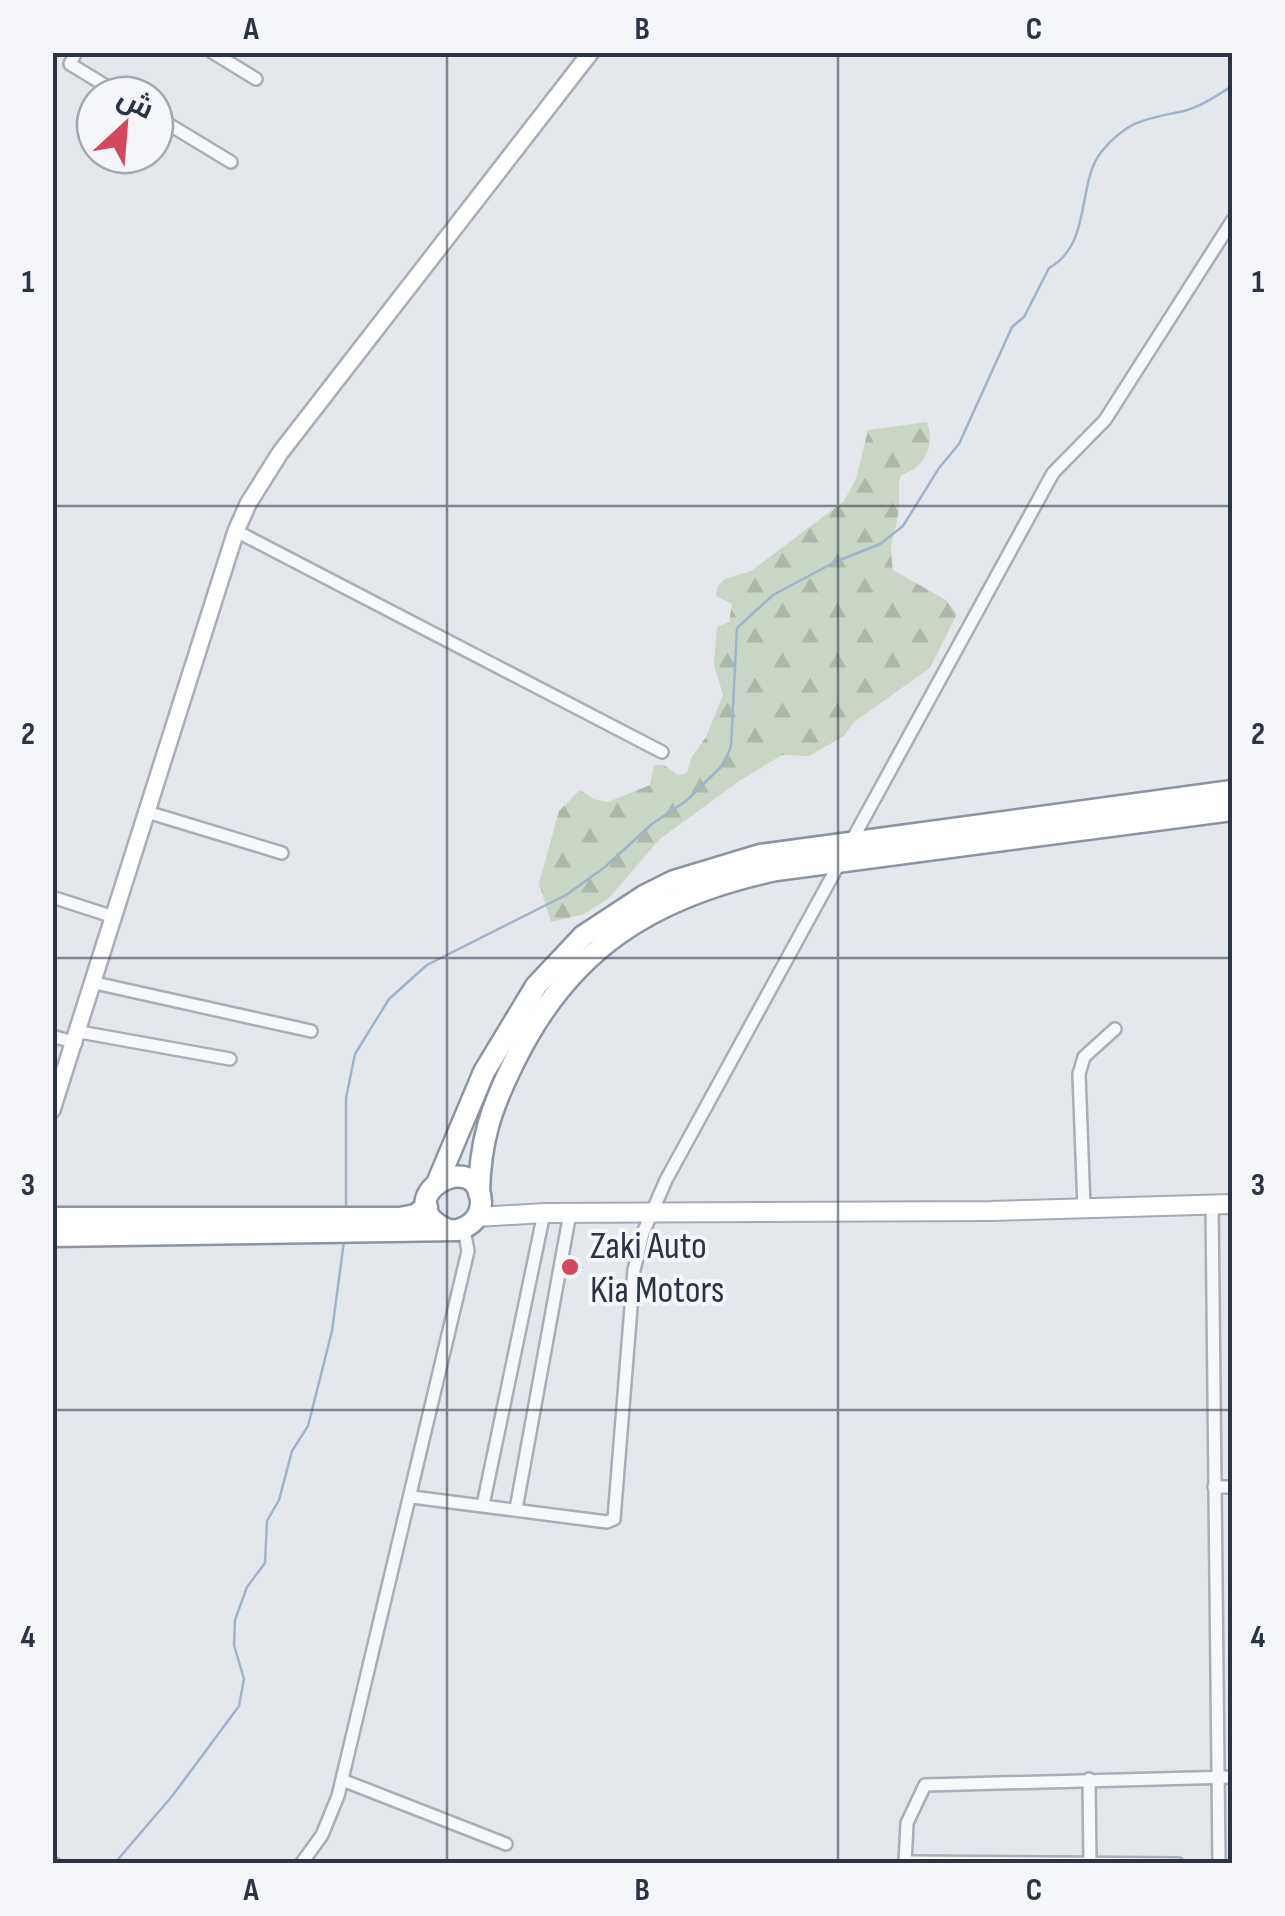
<svg xmlns="http://www.w3.org/2000/svg" width="1285" height="1916" font-family="'Sofia Sans Condensed',Cairo,sans-serif">
  <style>
    .forest { fill: url(#forest-firs) }
    .lines { fill: none; stroke-linecap: round; stroke-linejoin: round }
    .stream { stroke: #9fb4cc; stroke-width: 2.5 }
    .street-casing { stroke: #a9aeb7; stroke-width: 16 }
    .secondary-casing { stroke: #a9aeb7; stroke-width: 20 }
    .primary-casing { stroke: #a3abb8; stroke-width: 22 }
    .highway-casing { stroke: #8b94a3; stroke-width: 25 }
    .street { stroke: #f7f8fa; stroke-width: 11 }
    .secondary { stroke: #fff; stroke-width: 15 }
    .primary { stroke: #fff; stroke-width: 18 }
    .highway { stroke: #fff; stroke-width: 20 }
    .grid { fill: none; stroke: #2b3445; stroke-width: 2.5; stroke-opacity: 0.55 }
    .poi-dot { fill: #d1495b; stroke: #f4f6f9; stroke-width: 4 }
    .labels { text-anchor: middle; stroke-width: 8; stroke-linejoin: round; paint-order: stroke }
    .poi-label { font-size: 38px; fill: #2b3445; stroke: #f4f6f9; text-anchor: start }
    .neatline { fill: none; stroke: #2b3445; stroke-width: 4 }
    .grid-label { font-size: 32px; text-anchor: middle; font-weight: bold; fill: #2b3445 }
  </style>
  <defs>
    <pattern id="forest-firs" width="22" height="20" patternUnits="userSpaceOnUse" patternTransform="scale(2.5)"><rect width="22" height="20" fill="#c9d6c5"/><path d="M5 1l3.5 6h-7zM16 11l3.5 6h-7z" fill="#adb8ab"/></pattern>
  </defs>
  <rect width="100%" height="100%" fill="#e4e7ec"/>
  <!-- forest -->
  <path class="forest" d="M927,422C935,446 925,468 901,475C897,487 900,495 899,507C896,536 888,538 893,570L946,600L957,614L930,668L854,722L844,736L809,756L782,755L739,781L660,839L609,898L584,914L551,922L539,883L559,811L580,790L594,799L608,802L650,785L654,765H664L678,775L687,773L691,758L706,737L723,695L714,665L717,627L729,622L732,604L716,596L718,586L725,579L751,571L844,501L856,479L868,430Z"/>
  <g class="lines">
    <!-- stream -->
    <g class="stream">
      <path d="M346,1208V1098L355,1054L389,999L427,965L566,895L605,867L652,824L686,801L724,764L731,746L737,628L773,595L835,562L880,544L903,526L939,468L959,444L1012,327L1024,317L1049,268C1093,244 1076,182 1102,151C1129,119 1147,119 1184,111C1200,107 1218,95 1232,86"/>
      <path d="M114,1864L173,1795L239,1706L244,1679L234,1645L235,1620L247,1587L265,1563L267,1521L279,1500L292,1451L308,1426L332,1331L344,1241"/>
    </g>
    <!-- street casing -->
    <g class="street-casing">
      <g id="street">
        <path d="M76,52L70,64L121,95"/>
        <path d="M212,52L256,79"/>
        <path d="M155,116L231,162"/>
        <path d="M236,531L662,752"/>
        <path d="M147,812L282,853"/>
        <path d="M851,842L1053,473L1105,420L1232,221"/>
        <path d="M52,897L114,917"/>
        <path d="M95,983L311,1031"/>
        <path d="M80,1032L230,1059"/>
        <path d="M52,1036L76,1043"/>
        <path d="M1212,1204L1219,1864"/>
        <path d="M1084,1208L1079,1074L1084,1057L1115,1029"/>
        <path d="M1214,1487H1232"/>
        <path d="M412,1497L607,1522L614,1519L634,1270L643,1233L666,1180L840,862"/>
        <path d="M483,1505L544,1213"/>
        <path d="M516,1509L570,1213"/>
        <path d="M1089,1779L1090,1864"/>
        <path d="M342,1780L506,1844"/>
        <path d="M905,1862L1178,1864"/>
        <path d="M52,1863L55,1864"/>
        <path d="M301,1864L322,1835L338,1796L468,1251L464,1229"/>
        <path d="M905,1864L907,1823L925,1785L1232,1777"/>
      </g>
    </g>
    <!-- secondary casing -->
    <g class="secondary-casing">
      <path id="secondary" d="M52,1110L236,531L248,504L280,453L591,52"/>
    </g>
    <!-- primary casing -->
    <g class="primary-casing">
      <path id="primary" d="M477,1217L544,1213L991,1211L1232,1204"/>
    </g>
    <!-- highway casing -->
    <g class="highway-casing">
      <g id="highway">
        <path d="M438,1181L484,1072L536,986L583,936L644,896L674,881L760,855L1232,791"/>
        <path d="M479,1193C480,1141 491,1108 514,1062C570,947 654,896 776,870L1232,810"/>
        <path d="M52,1218H400L415,1215L427,1207"/>
        <path d="M52,1236L458,1230C471,1226 481,1217 481,1202C478,1144 385,1199 446,1229"/>
      </g>
    </g>
    <!-- street -->
    <use href="#street" class="street"/>
    <!-- secondary -->
    <use href="#secondary" class="secondary"/>
    <!-- primary -->
    <use href="#primary" class="primary"/>
    <!-- highway -->
    <use href="#highway" class="highway"/>
  </g>
  <!-- grid -->
  <path class="grid" d="M447,52V1864M838,52V1864M52,506H1232M52,958H1232M52,1410H1232"/>
  <!-- markers -->
  <circle class="poi-dot" cx="570" cy="1267" r="10"/>
  <g class="labels">
    <!-- poi labels -->
    <g class="poi-label">
      <text x="590" y="1258">Zaki Auto<tspan x="590" dy="44">Kia Motors</tspan></text>
    </g>
  </g>
  <!-- border -->
  <rect width="1285" height="1916" fill="none" stroke="#f4f6f9" stroke-width="110"/>
  <!-- north arrow -->
  <g transform="translate(125 125) rotate(26)"><circle r="48" fill="#f4f6f9" stroke="#a4a8b1" stroke-width="2.5"/>
  <path d="M0-8L18 38L0 25L-18 38Z" fill="#d1495b"/>
  <text y="-15" font-size="28" font-weight="bold" text-anchor="middle" fill="#2b3445">ش</text>
  </g>
  <rect x="55" y="55" width="1175" height="1806" class="neatline"/>
  <g class="grid-label">
    <text x="251" y="39">A</text>
    <text x="642" y="39">B</text>
    <text x="1034" y="39">C</text>
    <text x="28" y="292">1</text>
    <text x="1258" y="292">1</text>
    <text x="28" y="744">2</text>
    <text x="1258" y="744">2</text>
    <text x="28" y="1195">3</text>
    <text x="1258" y="1195">3</text>
    <text x="28" y="1647">4</text>
    <text x="1258" y="1647">4</text>
    <text x="251" y="1900">A</text>
    <text x="642" y="1900">B</text>
    <text x="1034" y="1900">C</text>
  </g>
</svg>
